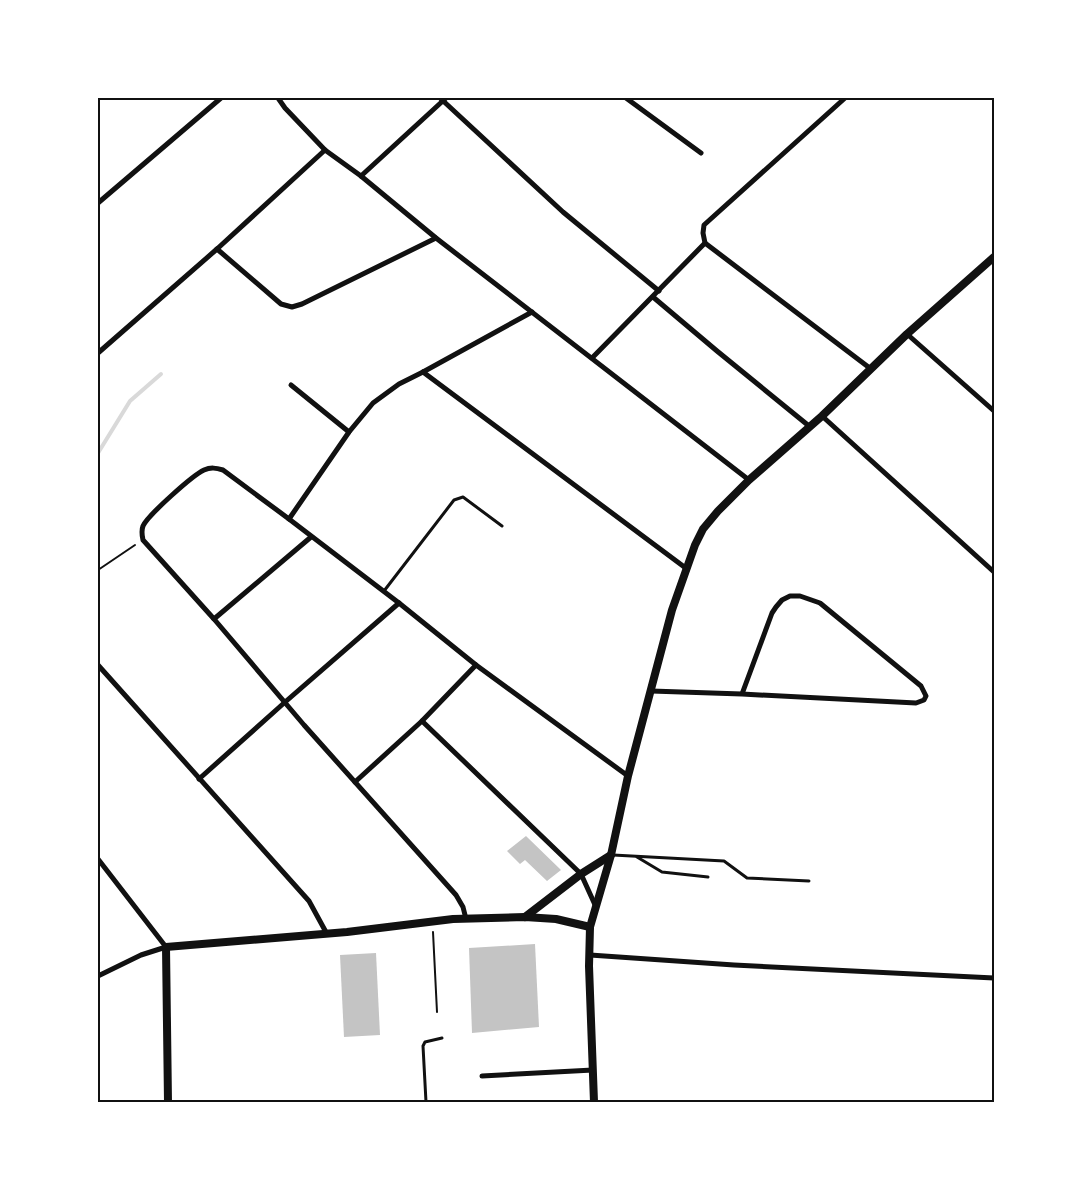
<svg xmlns="http://www.w3.org/2000/svg" width="1092" height="1200" font-family="'Asap Condensed',sans-serif">
  <style>
    .lines { fill: none; stroke-linecap: round; stroke-linejoin: round }
    .stream { stroke: #d9d9d9; stroke-width: 4 }
    .building { fill: #c4c4c4 }
    .path { stroke: #111; stroke-width: 2 }
    .service { stroke: #111; stroke-width: 3 }
    .minor { stroke: #111; stroke-width: 5 }
    .secondary { stroke: #111; stroke-width: 8 }
    .neatline { fill: none; stroke: #111; stroke-width: 2 }
  </style>
  <rect width="100%" height="100%" fill="#fff"/>
  <g class="lines">
    <!-- stream -->
    <path class="stream" d="M98,453L130,401L161,374"/>
  </g>
  <!-- building -->
  <g class="building">
    <path d="M526,836L561,870L547,881L525,860L520,864L507,851Z"/>
    <path d="M535,944L539,1027L472,1033L469,948Z"/>
    <path d="M376,953L380,1035L344,1037L340,955Z"/>
  </g>
  <g class="lines">
    <!-- path -->
    <g class="path">
      <path d="M98,570L135,545"/>
      <path d="M433,932L437,1012"/>
    </g>
    <!-- service -->
    <g class="service">
      <path d="M384,591L454,500L463,497L502,526"/>
      <path d="M613,855L724,861L747,878L809,881"/>
      <path d="M637,857L662,872L708,877"/>
      <path d="M426,1102L423,1046L425,1042L442,1038"/>
    </g>
    <!-- minor -->
    <g class="minor">
      <path d="M278,98L285,108L325,150L361,176L436,238L749,480"/>
      <path d="M440,98L563,212L659,291"/>
      <path d="M626,98L701,153"/>
      <path d="M361,176L446,98"/>
      <path d="M98,203L221,98"/>
      <path d="M705,243L871,369"/>
      <path d="M217,249L281,304L292,307L302,304L436,238"/>
      <path d="M653,297L717,351L809,426"/>
      <path d="M907,334L994,411"/>
      <path d="M98,353L217,249L325,150"/>
      <path d="M592,358L705,243L703,233L704,225L845,98"/>
      <path d="M423,372L687,569"/>
      <path d="M291,385L349,432"/>
      <path d="M822,416L994,572"/>
      <path d="M289,519L349,432L373,403L399,384L423,372L532,312"/>
      <path d="M214,619L311,537"/>
      <path d="M98,665L309,901L327,934"/>
      <path d="M651,691L742,694L916,703L924,700L926,696L921,686L820,603L800,596H790L782,600L776,607L772,613L742,694"/>
      <path d="M422,721L581,874L596,907"/>
      <path d="M199,779L284,703L399,603"/>
      <path d="M355,782L422,721L476,665"/>
      <path d="M98,859L166,947L141,955L98,976"/>
      <path d="M466,919L463,907L456,895L304,725L214,619L143,540C142,535 141,531 143,526C148,515 193,475 204,470C211,467 216,468 223,470L289,519L399,603L476,665L628,776"/>
      <path d="M590,955L734,965L994,978"/>
      <path d="M482,1076L593,1070"/>
    </g>
    <!-- secondary -->
    <g class="secondary">
      <path d="M525,917L581,874L611,855"/>
      <path d="M168,1102L166,947L347,932L453,919L525,917L556,919L590,927"/>
      <path d="M594,1102L589,966L590,927L611,855L628,776L672,610L695,545L703,529L718,511L749,480L822,416L907,334L994,257"/>
    </g>
  </g>
  <!-- border -->
  <rect width="1092" height="1200" fill="none" stroke="#ffffff" stroke-width="198"/>
  <rect x="99" y="99" width="894" height="1002" class="neatline"/>
</svg>
